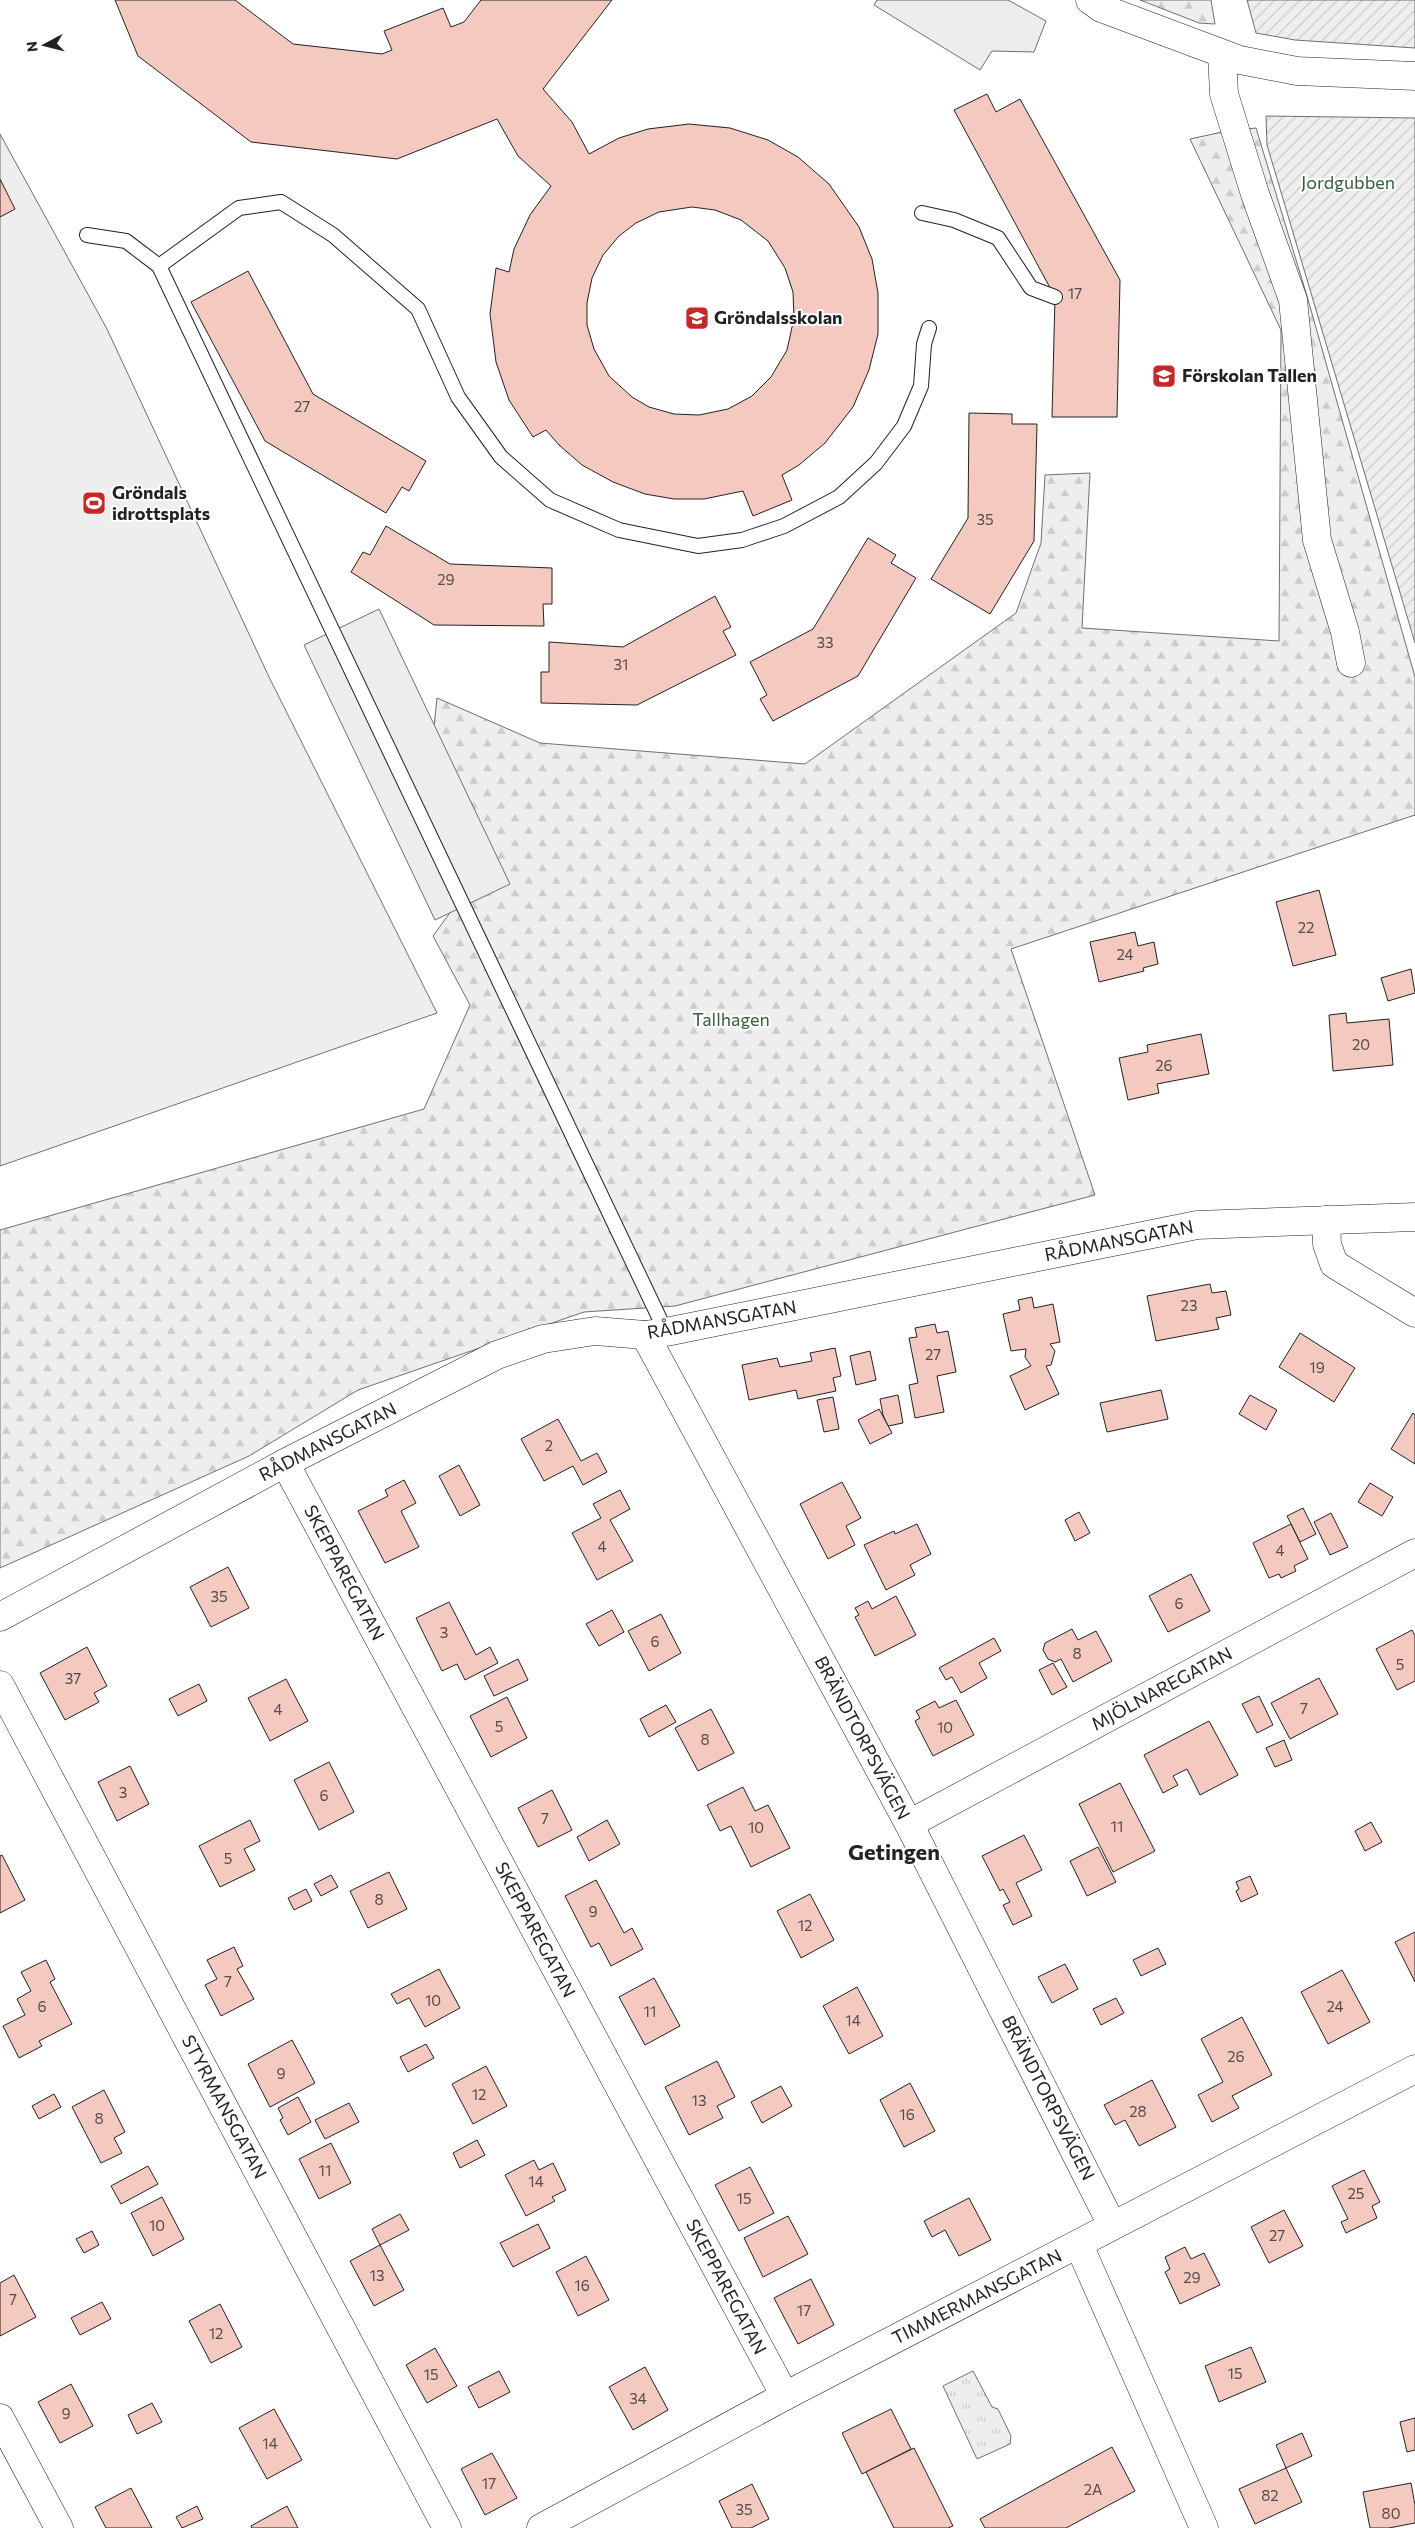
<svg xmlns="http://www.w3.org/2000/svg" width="1415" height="2528" font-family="Commissioner,sans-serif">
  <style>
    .grass { fill: #eee; stroke: #6f6f6f }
    .forest { fill: url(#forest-firs); stroke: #6f6f6f }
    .park { fill: url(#park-tufts); stroke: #6f6f6f }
    .garden { fill: url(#garden-furrows); stroke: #6f6f6f }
    .parking { fill: #ededed; stroke: #6f6f6f }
    .building { fill: #f3c9c0; stroke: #222; fill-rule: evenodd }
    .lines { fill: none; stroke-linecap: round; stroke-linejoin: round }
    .service-casing { stroke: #222; stroke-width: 16 }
    .minor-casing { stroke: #222; stroke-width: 29 }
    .tertiary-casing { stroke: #222; stroke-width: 29 }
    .service { stroke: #fff; stroke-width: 14 }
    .minor { stroke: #fff; stroke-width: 28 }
    .tertiary { stroke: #fff; stroke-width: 28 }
    .labels { text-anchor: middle; stroke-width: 4; stroke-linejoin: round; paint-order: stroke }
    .number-label { font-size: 15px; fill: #564c4a }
    .park-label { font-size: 18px; fill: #2f5e38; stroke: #fff }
    .poi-label { font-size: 18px; font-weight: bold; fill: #222; stroke: #fff; text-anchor: start }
    .street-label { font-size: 18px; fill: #222; stroke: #fff }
    .district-label { font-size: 22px; font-weight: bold; fill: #222; stroke: #fff }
  </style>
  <defs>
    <pattern id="forest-firs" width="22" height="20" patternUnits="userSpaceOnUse" patternTransform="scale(1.25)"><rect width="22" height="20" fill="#eee"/><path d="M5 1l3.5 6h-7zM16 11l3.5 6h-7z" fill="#ccc"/></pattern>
    <pattern id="park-tufts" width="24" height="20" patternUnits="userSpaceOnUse" patternTransform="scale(1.25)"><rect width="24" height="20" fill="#eee"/><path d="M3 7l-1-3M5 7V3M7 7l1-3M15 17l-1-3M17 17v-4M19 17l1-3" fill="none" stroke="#ccc"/></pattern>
    <pattern id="garden-furrows" width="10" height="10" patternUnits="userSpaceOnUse" patternTransform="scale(1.25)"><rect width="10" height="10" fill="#eee"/><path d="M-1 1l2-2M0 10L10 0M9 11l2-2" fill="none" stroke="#ccc"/></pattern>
  </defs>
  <rect width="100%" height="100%" fill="#fff"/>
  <!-- grass -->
  <path class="grass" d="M0,134L107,329L269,677L437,1013L0,1166Z"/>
  <!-- forest -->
  <g class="forest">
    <path d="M1140,0H1211L1215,24L1199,23Z"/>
    <path d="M1256,128L1307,296L1415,677V815L1011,949L1095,1195L675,1306L584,1312L358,1390L249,1456L0,1568V1230L424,1109L470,1005L433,936L486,863L431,755L437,698L540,743L805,764L1016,613L1041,543L1045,475L1090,473L1082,628L1279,641L1281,330L1190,139L1227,131Z"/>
  </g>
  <!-- park -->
  <path class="park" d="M973,2371L992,2407L998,2409L1011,2436L1010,2444L977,2459L943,2386Z"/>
  <!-- garden -->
  <g class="garden">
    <path d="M1247,0H1415V48L1295,40L1256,33Z"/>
    <path d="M1266,116L1415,118V643L1267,145Z"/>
  </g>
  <!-- parking -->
  <g class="parking">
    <path d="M877,0H1008L1046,21L1034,52L992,51L980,70L874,5Z"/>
    <path d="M379,609L510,884L435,920L304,645Z"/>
  </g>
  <!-- building -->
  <g class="building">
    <path d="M115,0H235L293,44L382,54L392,50L384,31L443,8L451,27L464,22L481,0H612L543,89L572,122L589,154L619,138L648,129L689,124L730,128L768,140L798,157L829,184L859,227L872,259L878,293V334L869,370L853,407L825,443L799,465L782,475L792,500L753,516L743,491L704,499H674L645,494L613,482L582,465L559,445L546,430L533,437L509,400L496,362L490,314L496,268L509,272L514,249L530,215L551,186L518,156L497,119L397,159L251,142L138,56ZM692,207L715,210L741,220L768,241L785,268L793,292L794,318L787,350L771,377L752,396L728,409L699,415L674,414L649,407L632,397L609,376L594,349L587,325V303L592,278L603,255L619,236L636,223L659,212Z"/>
    <path d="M987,94L996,112L1020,99L1120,280L1117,417H1052L1055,297L954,110Z"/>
    <path d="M0,179L15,209L0,217Z"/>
    <path d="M248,271L313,394L426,461L409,491L402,487L386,513L265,441L191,302Z"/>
    <path d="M969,413L1012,414V424H1037L1034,541L990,614L931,579L968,518Z"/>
    <path d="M386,526L450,564L552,568V604H543L544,626L434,625L351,572L363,552L370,555Z"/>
    <path d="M868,538L896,555L891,563L916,578L858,676L773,721L760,699L767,695L750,662L813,629Z"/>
    <path d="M715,596L731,627L723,631L736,655L637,705L541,703V672H549V642L623,647Z"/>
    <path d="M1319,890L1336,955L1293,966L1276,902Z"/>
    <path d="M1135,932L1138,946L1154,942L1158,964L1143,968L1144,971L1099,982L1090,942Z"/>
    <path d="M1411,969L1415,993L1388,1001L1381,978Z"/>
    <path d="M1346,1013L1347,1023L1389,1019L1393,1065L1333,1071L1329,1015Z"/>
    <path d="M1201,1034L1209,1074L1157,1084L1159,1093L1128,1100L1119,1058L1148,1052L1147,1045Z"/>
    <path d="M1210,1284L1212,1293L1226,1291L1231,1315L1216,1318L1219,1329L1156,1341L1147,1296Z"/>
    <path d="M1032,1297L1034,1308L1053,1304L1060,1342L1050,1344L1055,1351L1051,1365L1046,1366L1059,1394L1025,1410L1010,1376L1031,1366L1025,1357L1026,1349L1011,1351L1003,1314L1020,1310L1018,1300Z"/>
    <path d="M935,1324L937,1333L948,1331L956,1372L937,1376L944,1412L915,1418L909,1385L918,1383L909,1338L917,1337L915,1328Z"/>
    <path d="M1300,1333L1355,1368L1334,1402L1279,1367Z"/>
    <path d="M835,1348L841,1376L833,1378L836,1391L798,1399L796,1390L749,1400L742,1365L777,1358L780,1367L812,1361L810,1353Z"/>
    <path d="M870,1351L876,1380L856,1385L850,1356Z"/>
    <path d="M1161,1390L1168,1419L1107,1432L1100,1403Z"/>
    <path d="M898,1395L903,1423L888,1426L883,1415L880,1399Z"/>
    <path d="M1250,1395L1277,1410L1266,1430L1239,1414Z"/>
    <path d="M833,1397L839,1429L824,1432L817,1400Z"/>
    <path d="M879,1409L892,1433L870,1444L858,1420Z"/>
    <path d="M1413,1413L1415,1415V1464L1391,1449Z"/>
    <path d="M558,1419L581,1461L597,1453L607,1472L583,1485L573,1466L544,1481L521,1439Z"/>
    <path d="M459,1465L480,1505L460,1516L439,1476Z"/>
    <path d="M404,1480L416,1503L401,1511L419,1547L385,1563L358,1511L388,1496L385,1490Z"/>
    <path d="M842,1482L861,1518L846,1526L855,1545L828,1559L800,1504Z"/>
    <path d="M1370,1483L1393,1497L1382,1516L1358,1502Z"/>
    <path d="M620,1490L630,1509L610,1520L633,1561L597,1580L572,1533L601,1518L593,1504Z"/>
    <path d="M1303,1508L1316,1534L1300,1542L1287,1516Z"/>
    <path d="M1079,1512L1090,1533L1075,1541L1065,1520Z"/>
    <path d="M1331,1513L1348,1547L1330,1555L1314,1522Z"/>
    <path d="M917,1524L931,1554L910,1565L915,1575L886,1590L864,1545L894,1531L895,1534Z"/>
    <path d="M1291,1524L1308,1559L1294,1566L1296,1571L1281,1578L1279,1574L1269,1578L1253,1543Z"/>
    <path d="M228,1567L249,1608L211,1627L190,1587Z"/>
    <path d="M1191,1574L1210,1611L1168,1632L1149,1596Z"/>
    <path d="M896,1596L916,1635L875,1656L855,1617L859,1615L855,1608L868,1601L872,1609Z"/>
    <path d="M449,1602L476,1655L490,1647L498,1663L465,1680L457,1664L442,1671L416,1618Z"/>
    <path d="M612,1610L624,1632L599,1646L586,1624Z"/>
    <path d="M661,1614L681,1653L649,1671L628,1631Z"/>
    <path d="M1072,1629L1078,1640L1096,1631L1112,1661L1073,1682L1061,1659L1055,1662L1048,1659L1043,1650L1045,1643Z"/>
    <path d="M1412,1630L1415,1636V1681L1397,1690L1376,1649Z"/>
    <path d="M994,1638L1001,1651L979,1663L987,1678L961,1693L952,1677L946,1680L939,1668Z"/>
    <path d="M87,1647L107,1686L94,1693L99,1702L65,1720L40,1673Z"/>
    <path d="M518,1659L528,1680L494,1696L484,1676Z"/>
    <path d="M1053,1663L1067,1687L1052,1695L1039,1670Z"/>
    <path d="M1319,1678L1338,1714L1290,1739L1271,1703Z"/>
    <path d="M286,1679L308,1721L270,1741L248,1698Z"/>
    <path d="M199,1684L207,1701L178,1716L169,1699Z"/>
    <path d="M1259,1696L1273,1725L1257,1733L1242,1704Z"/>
    <path d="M507,1697L527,1738L491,1757L470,1716Z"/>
    <path d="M956,1700L974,1735L933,1756L915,1721L920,1718L916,1711L935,1701L939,1708Z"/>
    <path d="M666,1705L676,1722L649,1737L640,1719Z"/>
    <path d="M711,1709L734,1753L698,1771L675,1728Z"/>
    <path d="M1209,1721L1238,1775L1200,1795L1187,1769L1173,1776L1178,1785L1163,1793L1144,1755Z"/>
    <path d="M1284,1740L1292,1760L1275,1767L1266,1748Z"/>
    <path d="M329,1762L354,1812L319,1830L294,1780Z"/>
    <path d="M130,1766L149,1804L117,1821L98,1782Z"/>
    <path d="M1120,1783L1155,1851L1113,1872L1079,1804Z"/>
    <path d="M743,1787L755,1811L768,1805L790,1848L751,1867L731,1826L720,1831L707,1805Z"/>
    <path d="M552,1790L572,1830L538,1847L518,1808Z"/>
    <path d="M250,1820L260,1841L244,1849L255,1870L220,1887L199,1846Z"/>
    <path d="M607,1820L620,1844L589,1861L577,1837Z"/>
    <path d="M1371,1822L1382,1842L1365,1851L1355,1831Z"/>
    <path d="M1024,1835L1042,1870L1016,1883L1032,1916L1013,1925L1003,1905L1010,1902L1003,1889L1000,1891L982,1856Z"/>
    <path d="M1098,1847L1116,1882L1087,1896L1070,1861Z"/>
    <path d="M2,1855L25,1900L0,1913V1856Z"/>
    <path d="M389,1872L407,1909L368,1928L350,1891Z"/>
    <path d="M331,1875L338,1887L321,1896L314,1884Z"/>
    <path d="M1250,1876L1258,1894L1241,1902L1236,1891L1239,1889L1236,1882Z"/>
    <path d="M596,1880L624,1933L632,1928L643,1949L611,1966L599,1943L591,1947L565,1896Z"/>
    <path d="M306,1889L312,1901L294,1910L288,1898Z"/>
    <path d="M810,1894L834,1940L801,1958L777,1911Z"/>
    <path d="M1415,1932V1982L1395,1942Z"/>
    <path d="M234,1947L243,1966L237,1969L254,1999L221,2016L205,1985L217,1979L207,1960Z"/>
    <path d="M1158,1948L1166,1964L1141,1976L1133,1960Z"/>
    <path d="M46,1960L55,1979L50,1982L72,2024L39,2041L42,2046L19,2058L3,2026L25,2015L17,1999L31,1991L21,1972Z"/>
    <path d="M1065,1964L1078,1989L1052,2003L1038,1977Z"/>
    <path d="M439,1969L460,2008L425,2027L409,1998L397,2004L391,1994Z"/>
    <path d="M1342,1970L1370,2022L1328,2044L1301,1992Z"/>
    <path d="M654,1978L680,2026L645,2045L619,1997Z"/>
    <path d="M857,1987L883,2036L849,2054L823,2006Z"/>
    <path d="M1116,1998L1124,2013L1101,2025L1093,2009Z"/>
    <path d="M1242,2017L1272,2075L1232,2096L1239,2108L1212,2122L1198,2095L1223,2082L1201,2039Z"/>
    <path d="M292,2040L315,2083L270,2107L248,2064Z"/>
    <path d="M426,2044L434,2058L408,2072L400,2057Z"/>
    <path d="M717,2061L735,2097L717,2106L723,2118L689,2135L665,2087Z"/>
    <path d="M486,2066L507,2106L473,2124L452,2084Z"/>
    <path d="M1152,2080L1176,2127L1139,2146L1125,2120L1115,2125L1104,2105Z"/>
    <path d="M910,2083L935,2131L904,2147L880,2100Z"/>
    <path d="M781,2086L792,2106L762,2123L751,2102Z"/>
    <path d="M104,2090L125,2132L114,2138L122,2153L101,2163L72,2107Z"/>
    <path d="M54,2094L61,2107L39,2119L32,2106Z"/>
    <path d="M298,2097L311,2122L288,2135L280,2120L283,2118L278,2108Z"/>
    <path d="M349,2103L359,2122L325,2139L315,2120Z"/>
    <path d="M477,2140L485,2155L460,2168L453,2153Z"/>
    <path d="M331,2143L351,2183L319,2199L299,2159Z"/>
    <path d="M534,2160L539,2170L553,2163L566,2190L552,2197L555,2201L526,2216L505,2175Z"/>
    <path d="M148,2166L158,2184L121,2204L111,2186Z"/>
    <path d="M750,2167L774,2213L739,2231L715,2185Z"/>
    <path d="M1364,2170L1380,2202L1372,2206L1377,2218L1346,2233L1341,2222L1348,2219L1332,2186Z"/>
    <path d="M162,2197L184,2239L153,2256L131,2213Z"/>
    <path d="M969,2198L991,2240L959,2256L945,2230L932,2237L924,2221Z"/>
    <path d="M1284,2210L1303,2246L1269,2263L1251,2227Z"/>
    <path d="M400,2214L409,2230L380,2245L372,2229Z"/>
    <path d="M788,2216L808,2254L763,2277L744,2238Z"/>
    <path d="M538,2224L550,2248L513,2267L500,2243Z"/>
    <path d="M92,2231L99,2245L84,2253L76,2239Z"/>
    <path d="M380,2245L404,2290L374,2306L350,2261Z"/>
    <path d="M1185,2247L1191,2259L1204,2253L1220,2285L1180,2304L1165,2272L1170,2269L1165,2257Z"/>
    <path d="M586,2256L609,2300L578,2316L556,2272Z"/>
    <path d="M14,2275L36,2317L0,2336V2283Z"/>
    <path d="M811,2279L834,2325L798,2344L774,2298Z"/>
    <path d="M102,2302L111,2319L80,2335L71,2318Z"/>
    <path d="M220,2304L242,2347L211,2363L189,2321Z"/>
    <path d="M1251,2347L1266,2382L1219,2402L1205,2366Z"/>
    <path d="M435,2348L457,2386L427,2403L406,2365Z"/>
    <path d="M645,2367L668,2410L633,2430L609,2387Z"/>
    <path d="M499,2371L510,2392L479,2408L468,2387Z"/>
    <path d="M71,2384L93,2426L60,2443L38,2402Z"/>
    <path d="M152,2403L162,2422L137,2434L128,2415Z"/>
    <path d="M274,2409L302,2460L267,2479L239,2428Z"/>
    <path d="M891,2409L911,2449L862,2474L842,2433Z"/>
    <path d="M1415,2418V2450L1407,2452L1400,2422Z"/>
    <path d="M1302,2433L1312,2456L1286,2468L1276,2445Z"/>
    <path d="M1112,2447L1135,2491L1066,2528H985L980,2519Z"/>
    <path d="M914,2448L953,2526L948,2528H894L866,2472Z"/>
    <path d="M492,2453L517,2498L485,2515L461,2469Z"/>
    <path d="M1286,2468L1302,2502L1255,2524L1239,2489Z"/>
    <path d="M1411,2483L1415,2505V2523L1389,2528H1370L1363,2492Z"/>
    <path d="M752,2484L769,2519L751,2528H732L719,2501Z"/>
    <path d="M131,2488L152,2528H106L95,2507Z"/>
    <path d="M197,2506L203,2519L182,2528L176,2517Z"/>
    <path d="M287,2506L298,2528H252L251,2526Z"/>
  </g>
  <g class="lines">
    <!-- service casing -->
    <g class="service-casing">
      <g id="service">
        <path d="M922,213L954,220L998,238L1031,288L1055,297"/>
        <path d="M87,235L126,241L159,266L666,1332"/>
        <path d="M159,266L239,208L281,202L333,235L418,309L458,397L501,457L550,500L619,530L698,546L742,540L784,526L839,497L876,463L904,426L921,386L924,344L929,328"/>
      </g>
    </g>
    <!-- minor casing -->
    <g class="minor-casing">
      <g id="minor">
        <path d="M1222,54L1224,94L1255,194L1293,300L1317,540L1345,632L1351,663"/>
        <path d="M1326,1220L1327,1244L1334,1264L1415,1313"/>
        <path d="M645,1335L909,1824L1112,2225"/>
        <path d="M285,1463L785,2396"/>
        <path d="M0,1617L285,1463L497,1355L543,1339L595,1331L645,1335L666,1332L1197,1225L1415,1217"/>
        <path d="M0,1685L447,2528"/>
        <path d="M909,1824L1415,1553"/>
        <path d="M1079,2245L1204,2528"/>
        <path d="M0,2418L59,2528"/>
        <path d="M541,2528L785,2396L1415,2069"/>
      </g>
    </g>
    <!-- tertiary casing -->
    <g class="tertiary-casing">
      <path id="tertiary" d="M1090,0L1101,8L1240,60L1297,71L1415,76"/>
    </g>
    <!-- service -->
    <use href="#service" class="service"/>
    <!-- minor -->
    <use href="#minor" class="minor"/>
    <!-- tertiary -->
    <use href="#tertiary" class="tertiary"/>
  </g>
  <!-- icons -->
  <defs>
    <g id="school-square" transform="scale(1.25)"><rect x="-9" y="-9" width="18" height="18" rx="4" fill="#c62828" stroke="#fff"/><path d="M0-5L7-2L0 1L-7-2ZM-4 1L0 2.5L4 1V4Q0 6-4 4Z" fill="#fff"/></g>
    <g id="stadium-square" transform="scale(1.25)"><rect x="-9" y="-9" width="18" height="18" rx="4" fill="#c62828" stroke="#fff"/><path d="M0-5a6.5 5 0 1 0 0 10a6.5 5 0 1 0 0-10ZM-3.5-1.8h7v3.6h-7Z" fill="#fff"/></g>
  </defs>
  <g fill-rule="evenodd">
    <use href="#school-square" x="697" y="318"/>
    <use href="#school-square" x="1164" y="376"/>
    <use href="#stadium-square" x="94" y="503"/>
  </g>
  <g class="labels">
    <!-- number labels -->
    <g class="number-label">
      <text x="1075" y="299">17</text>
      <text x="302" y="412">27</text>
      <text x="985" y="525">35</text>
      <text x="446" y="585">29</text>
      <text x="825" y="648">33</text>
      <text x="621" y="670">31</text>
      <text x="1306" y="933">22</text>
      <text x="1125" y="960">24</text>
      <text x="1361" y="1050">20</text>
      <text x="1164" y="1071">26</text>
      <text x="1189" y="1311">23</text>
      <text x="933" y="1360">27</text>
      <text x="1317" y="1373">19</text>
      <text x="549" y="1451">2</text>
      <text x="602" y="1552">4</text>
      <text x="1280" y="1556">4</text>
      <text x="219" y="1602">35</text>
      <text x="1179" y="1609">6</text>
      <text x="444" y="1638">3</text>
      <text x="655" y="1647">6</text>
      <text x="1077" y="1659">8</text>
      <text x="1400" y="1670">5</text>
      <text x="73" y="1684">37</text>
      <text x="1304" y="1714">7</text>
      <text x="278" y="1715">4</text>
      <text x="499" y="1732">5</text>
      <text x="945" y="1733">10</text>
      <text x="705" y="1745">8</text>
      <text x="123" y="1798">3</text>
      <text x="324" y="1801">6</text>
      <text x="545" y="1824">7</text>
      <text x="1117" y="1832">11</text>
      <text x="756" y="1833">10</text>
      <text x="228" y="1864">5</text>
      <text x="379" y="1905">8</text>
      <text x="593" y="1917">9</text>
      <text x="805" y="1931">12</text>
      <text x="228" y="1987">7</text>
      <text x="433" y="2006">10</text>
      <text x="42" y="2012">6</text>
      <text x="1335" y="2012">24</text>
      <text x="650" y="2017">11</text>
      <text x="853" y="2026">14</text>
      <text x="1236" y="2062">26</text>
      <text x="281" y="2079">9</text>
      <text x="479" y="2100">12</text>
      <text x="699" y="2106">13</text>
      <text x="1138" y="2117">28</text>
      <text x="907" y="2120">16</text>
      <text x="99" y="2124">8</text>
      <text x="325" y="2176">11</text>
      <text x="536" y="2187">14</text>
      <text x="1356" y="2199">25</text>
      <text x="744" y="2204">15</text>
      <text x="157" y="2231">10</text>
      <text x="1277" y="2241">27</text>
      <text x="377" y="2281">13</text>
      <text x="1192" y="2283">29</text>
      <text x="582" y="2291">16</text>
      <text x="13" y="2305">7</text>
      <text x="804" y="2316">17</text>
      <text x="216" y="2339">12</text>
      <text x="1235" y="2379">15</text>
      <text x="431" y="2380">15</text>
      <text x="638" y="2404">34</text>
      <text x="66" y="2419">9</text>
      <text x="270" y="2449">14</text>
      <text x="489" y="2489">17</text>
      <text x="1093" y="2495">2A</text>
      <text x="1270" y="2501">82</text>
      <text x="744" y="2515">35</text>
      <text x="1391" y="2519">80</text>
    </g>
    <!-- park labels -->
    <g class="park-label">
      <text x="1348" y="189">Jordgubben</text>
      <text x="731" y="1026">Tallhagen</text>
    </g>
    <!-- poi labels -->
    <g class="poi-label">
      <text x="714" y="324">Gröndalsskolan</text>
      <text x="1182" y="382">Förskolan Tallen</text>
      <text x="112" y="499">Gröndals<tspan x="112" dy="21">idrottsplats</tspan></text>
    </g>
    <!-- street labels -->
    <g class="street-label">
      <text transform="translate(1119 1241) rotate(-11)" y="6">RÅDMANSGATAN</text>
      <text transform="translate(722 1320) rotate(-10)" y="6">RÅDMANSGATAN</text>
      <text transform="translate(328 1442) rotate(-27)" y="6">RÅDMANSGATAN</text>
      <text transform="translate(344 1573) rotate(62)" y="6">SKEPPAREGATAN</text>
      <text transform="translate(1162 1689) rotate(-28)" y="6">MJÖLNAREGATAN</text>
      <text transform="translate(862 1738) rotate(62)" y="6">BRÄNDTORPSVÄGEN</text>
      <text transform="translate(535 1930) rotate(62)" y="6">SKEPPAREGATAN</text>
      <text transform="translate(1048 2098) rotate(63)" y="6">BRÄNDTORPSVÄGEN</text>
      <text transform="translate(224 2107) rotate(62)" y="6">STYRMANSGATAN</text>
      <text transform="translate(726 2287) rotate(62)" y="6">SKEPPAREGATAN</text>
      <text transform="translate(977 2297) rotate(-27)" y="6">TIMMERMANSGATAN</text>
    </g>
    <!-- district labels -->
    <g class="district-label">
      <text x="894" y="1860">Getingen</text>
    </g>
  </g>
  <!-- north arrow -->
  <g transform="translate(45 45) rotate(263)" stroke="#ffffff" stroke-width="4" paint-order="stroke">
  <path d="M0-4L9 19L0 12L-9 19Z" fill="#222222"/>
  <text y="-8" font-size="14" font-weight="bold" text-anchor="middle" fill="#222222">N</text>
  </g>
</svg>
